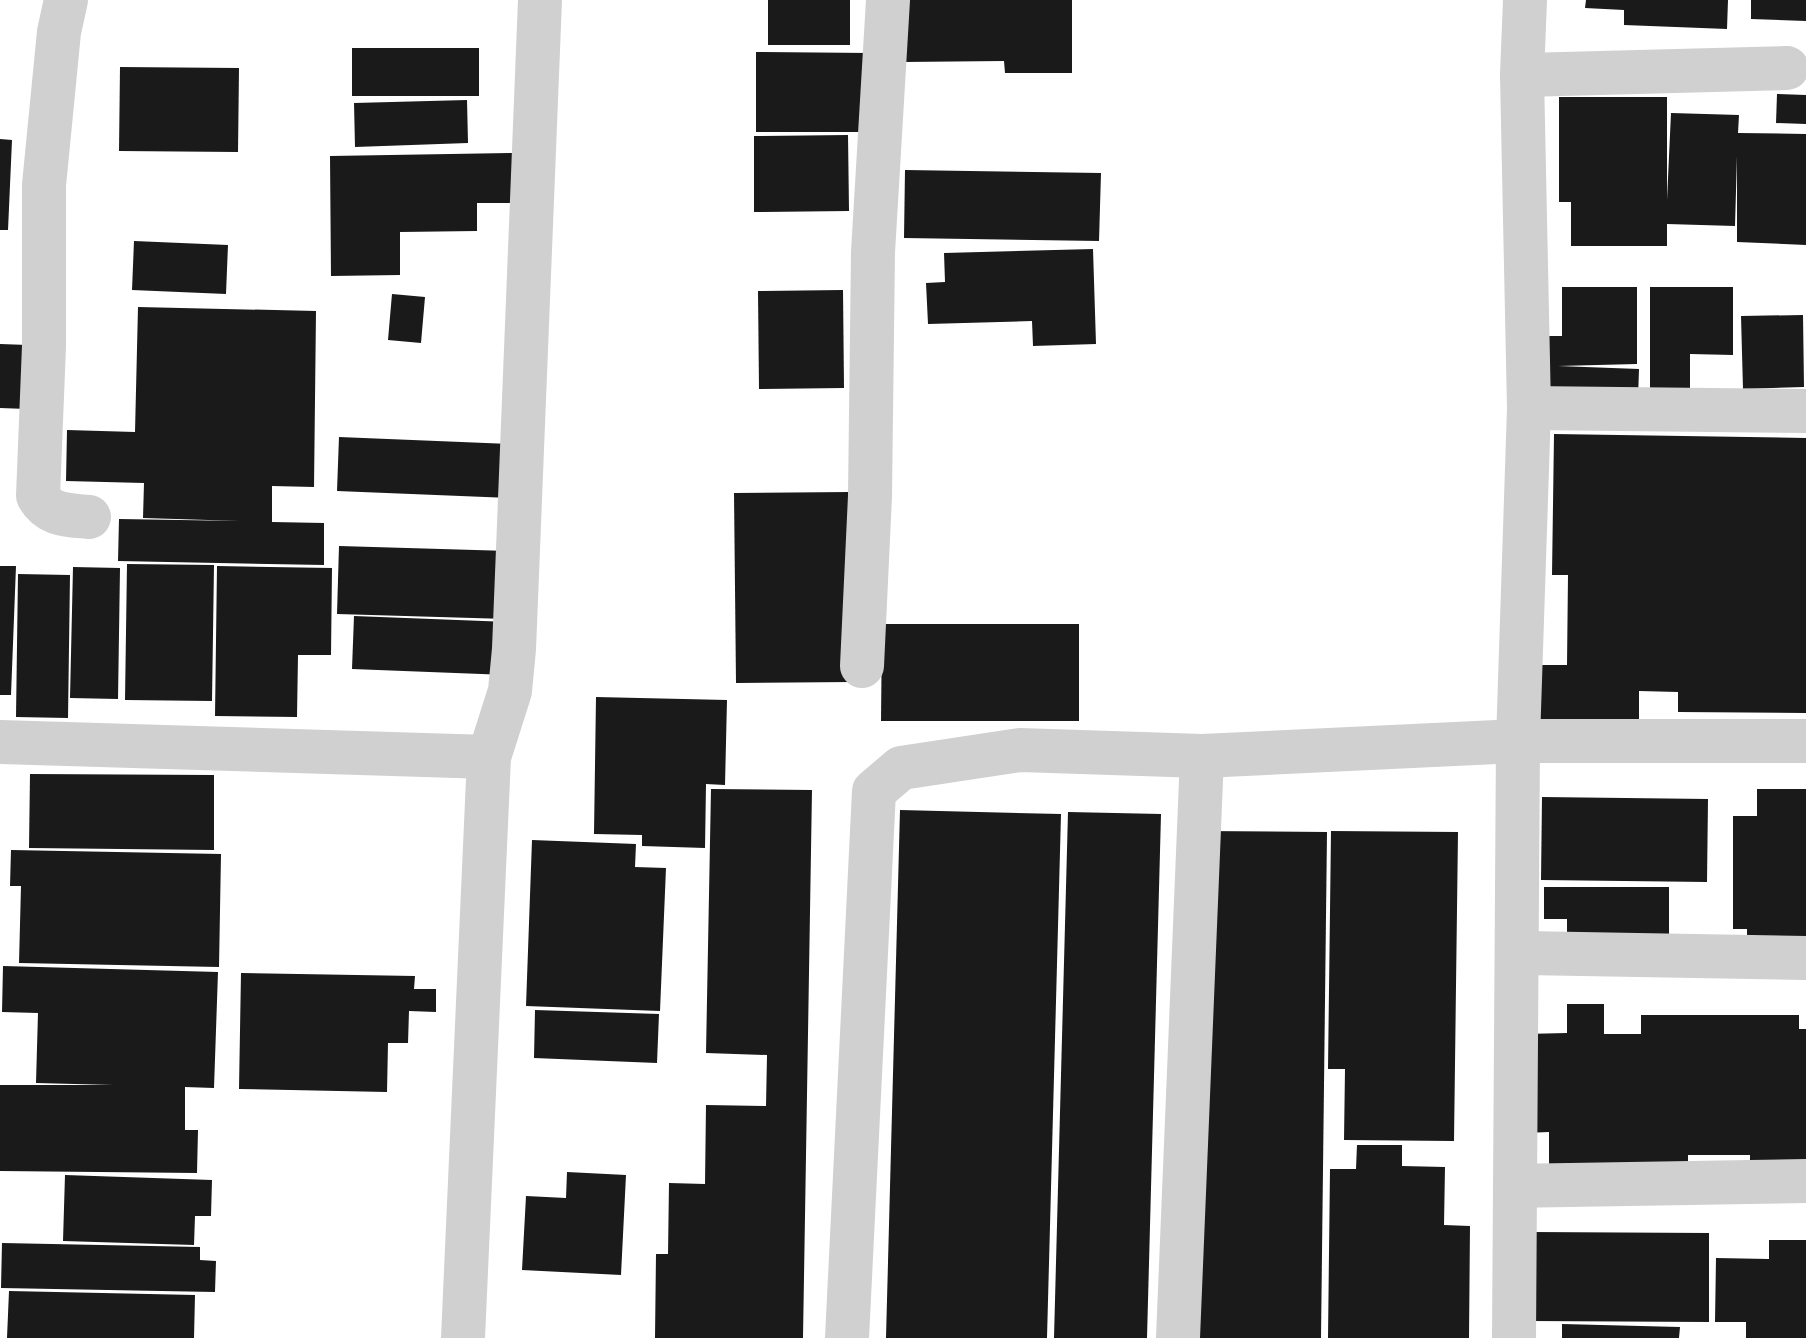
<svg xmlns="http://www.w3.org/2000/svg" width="1806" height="1338" font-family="Manrope,sans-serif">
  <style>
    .building { fill: #1a1a1a }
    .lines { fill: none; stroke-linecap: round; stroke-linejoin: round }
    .minor { stroke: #d0d0d0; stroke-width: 44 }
  </style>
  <rect width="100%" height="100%" fill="#fff"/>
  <!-- building -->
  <g class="building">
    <rect x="768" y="0" width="82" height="45"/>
    <path d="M903,0H1072V73H1005L1004,61L903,62Z"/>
    <path d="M1586,0H1728L1727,29L1624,25V10L1585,8Z"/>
    <path d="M1751,0H1806V21L1751,19Z"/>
    <rect x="352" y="48" width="127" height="48"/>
    <path d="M756,52L870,53L869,132H756Z"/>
    <path d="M120,67L239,68L238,152L119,151Z"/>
    <path d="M1777,94L1806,95V124L1776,123Z"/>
    <path d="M1559,97H1667V200L1671,113L1739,115L1738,133L1806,134V245L1737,242V156L1735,226L1667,224V246H1571V202H1559Z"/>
    <path d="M467,100L468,143L355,147L354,103Z"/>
    <path d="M848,135L849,211L754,212V136Z"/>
    <path d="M0,139L12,140L8,230H0Z"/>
    <path d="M514,153V203H477V231L400,232V275L331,276L330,156Z"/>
    <path d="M905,170L1101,173L1099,241L904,238Z"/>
    <path d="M134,241L228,245L226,294L132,290Z"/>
    <path d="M1093,249L1096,344L1033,346L1032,321L928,324L926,283L945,282L944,253Z"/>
    <path d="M1562,287H1637V364L1558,366L1639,369L1638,399L1540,396L1546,336H1562Z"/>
    <path d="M1650,287H1733V355L1690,354V398H1650Z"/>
    <path d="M843,290L844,388L759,389L758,291Z"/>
    <path d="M392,294L425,297L421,343L388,340Z"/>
    <path d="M138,307L316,311L314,487L272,486V522L324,523V565L118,561L119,519L241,521L143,518L144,483L66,481L67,430L135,432Z"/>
    <path d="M1803,315L1804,387L1743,389L1741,316Z"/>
    <path d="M0,344L28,345L27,409L0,408Z"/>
    <path d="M1554,434L1806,438V713L1678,712V692L1639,691V721L1526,719L1527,665H1567L1568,575H1552Z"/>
    <path d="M339,437L513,444L511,498L337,491Z"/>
    <path d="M850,492L853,682L736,683L734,493Z"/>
    <path d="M339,546L509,551L507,619L337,614Z"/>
    <path d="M127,564L214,565L212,701L125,700Z"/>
    <path d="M0,566H16L11,695H0Z"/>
    <path d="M217,566L332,568L331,655H298L297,717L215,716Z"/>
    <path d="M73,567L120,568L118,699L70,698Z"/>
    <path d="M18,574L70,575L68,718L16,717Z"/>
    <path d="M354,616L509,622L507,675L352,669Z"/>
    <path d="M882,624H1079V721H881Z"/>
    <path d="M596,697L727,700L725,785L706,784L705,848L642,846V835L594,834Z"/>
    <path d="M30,774L214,775V850L29,848Z"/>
    <path d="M711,789L812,790L803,1338H655L656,1254H668L669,1183L705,1184L706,1105L766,1106L767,1055L706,1053Z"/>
    <path d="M1757,789H1806V939H1747V929H1733V816H1757Z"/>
    <path d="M1542,797L1708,799L1707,882L1541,880Z"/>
    <path d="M900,810L1061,814L1047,1338H886Z"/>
    <path d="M1068,812L1161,814L1147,1338H1054Z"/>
    <path d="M1201,831L1327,832L1321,1338H1194Z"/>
    <path d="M1331,831L1458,832L1454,1141L1344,1140L1345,1069H1328Z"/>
    <path d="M532,840L636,844L635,867L666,868L660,1011L526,1006Z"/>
    <path d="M11,850L221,854L219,967L19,963L21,886H10Z"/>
    <path d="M1544,887H1669V939H1567V919H1544Z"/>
    <path d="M3,966L218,972L214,1088L185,1087V1130H198L197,1173L0,1171V1085H113L36,1083L38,1013L2,1012Z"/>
    <path d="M241,973L415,976L414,989H436V1012L409,1011L408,1043H388L387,1092L239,1089Z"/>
    <path d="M1567,1004H1604V1034H1641V1015H1799V1029H1806V1179H1750V1155H1688V1179H1549V1132L1522,1133V1034L1567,1033Z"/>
    <path d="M535,1010L659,1014L657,1063L534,1058Z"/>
    <path d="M1357,1145H1402V1166L1445,1167L1444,1225L1470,1226L1469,1338H1328L1330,1169H1356Z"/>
    <path d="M567,1172L626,1175L621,1275L522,1270L526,1196L566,1198Z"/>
    <path d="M65,1175L212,1180L211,1216H195L194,1245L63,1241Z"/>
    <path d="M1531,1232L1709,1233V1322L1530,1321Z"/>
    <path d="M1769,1240H1806V1338H1746V1322H1715L1716,1258L1769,1259Z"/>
    <path d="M2,1243L200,1247V1260L216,1261L215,1292L1,1288Z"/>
    <path d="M9,1291L195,1295L194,1338H7Z"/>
    <path d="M1562,1324L1680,1327L1679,1338H1562Z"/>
  </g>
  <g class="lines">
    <!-- minor -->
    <g class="minor">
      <path d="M66,0L59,32L44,185V346L38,496C49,516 68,515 89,517"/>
      <path d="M1522,75L1787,68"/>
      <path d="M1529,408L1806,411"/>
      <path d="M862,666L870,496L873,252L888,0"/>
      <path d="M0,742L489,757"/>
      <path d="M1517,953L1806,958"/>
      <path d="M1516,1186L1806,1181"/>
      <path d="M463,1338L489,757L510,691L514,649L540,0"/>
      <path d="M847,1338L874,791L901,768L1020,750L1202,756L1518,741H1806"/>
      <path d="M1178,1338L1202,756"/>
      <path d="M1514,1338L1518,741L1529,408L1522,75L1525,0"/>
    </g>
  </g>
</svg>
